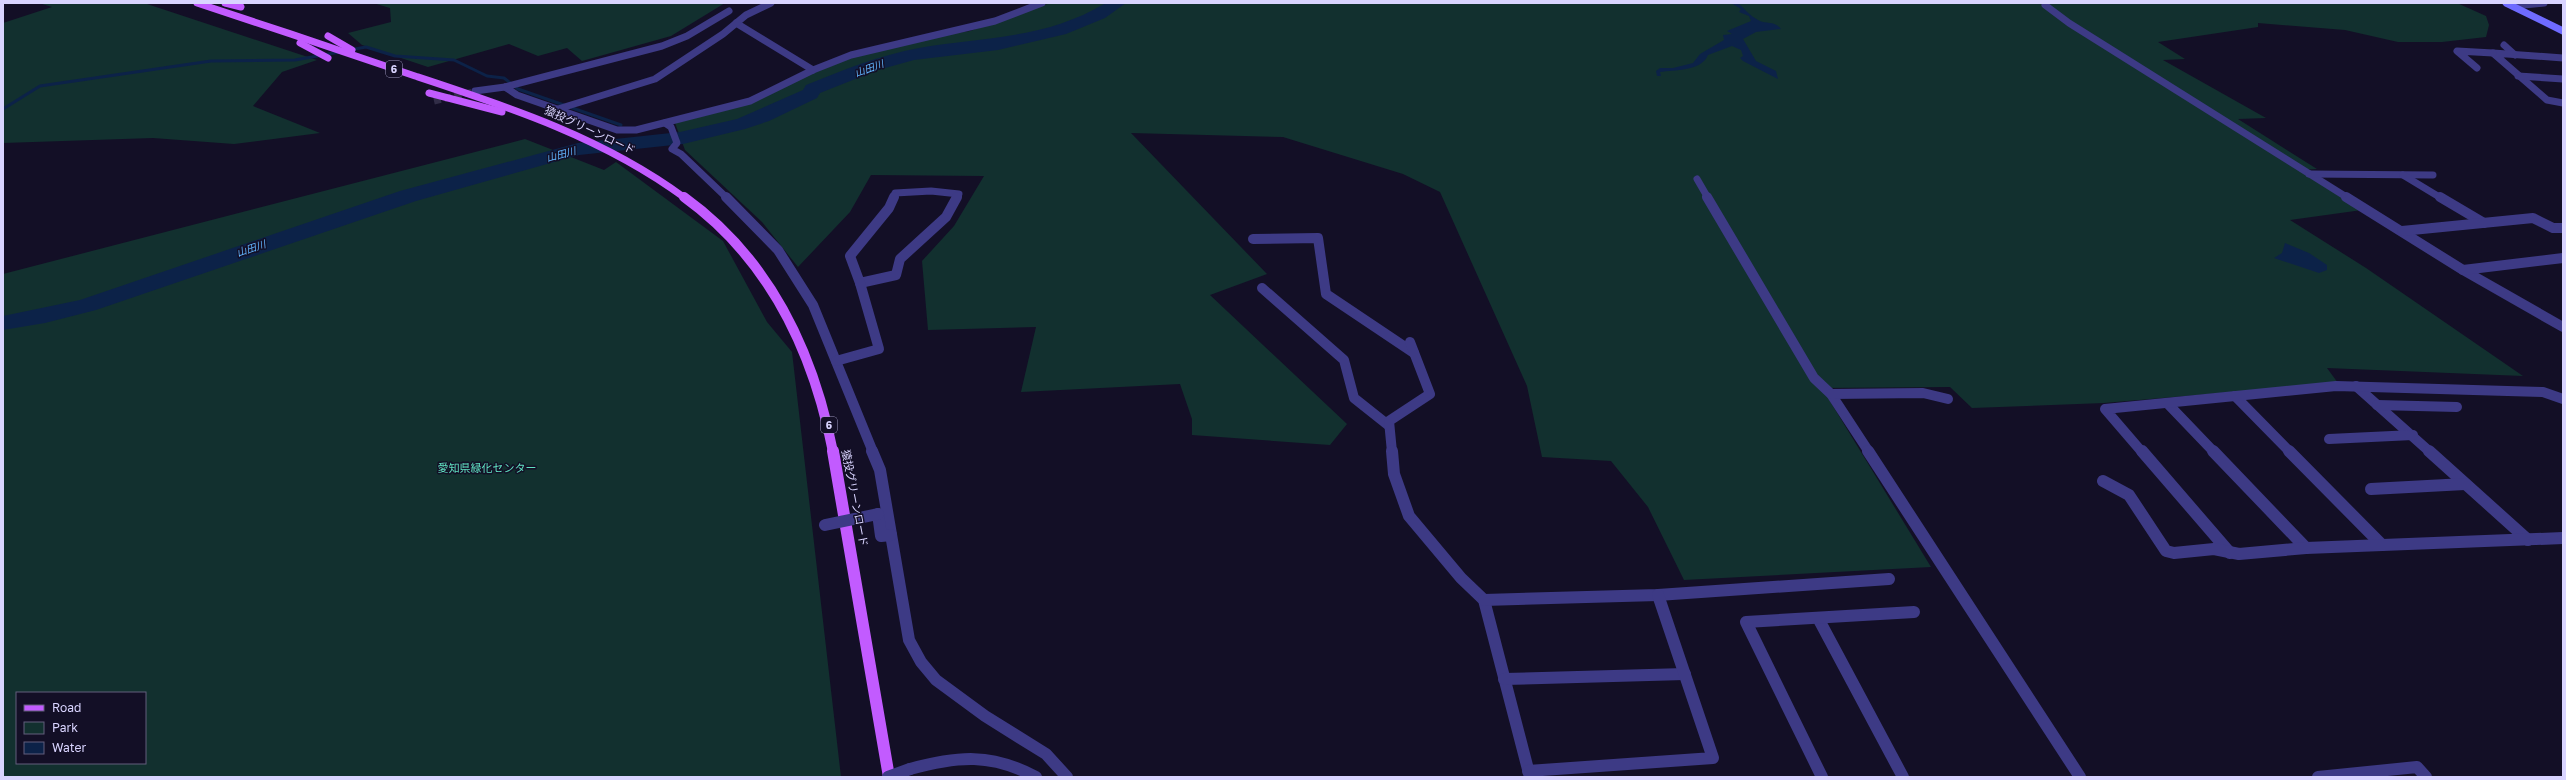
<svg xmlns="http://www.w3.org/2000/svg" width="2566" height="780" font-family="'Golos Text','Noto Sans JP',sans-serif">
  <style>
    .green { fill: #12302f; fill-rule: evenodd }
    .water { fill: #0c2248 }
    .lines { fill: none; stroke-linecap: round; stroke-linejoin: round }
    .stream { stroke: #0c2248; stroke-width: 3 }
    .river { fill: #0c2248; fill-rule: evenodd }
    .minor-tunnel { stroke: #312d47; stroke-width: 7; stroke-dasharray: 7 3.5; stroke-linecap: butt }
    .minor-far2 { stroke: #3d3a85; stroke-width: 7 }
    .minor-far1 { stroke: #3d3a85; stroke-width: 10 }
    .minor { stroke: #3d3a85; stroke-width: 12 }
    .tertiary { stroke: #3d3a85; stroke-width: 12 }
    .secondary { stroke: #6f6bff; stroke-width: 7 }
    .primary-far2 { stroke: #c25bff; stroke-width: 7 }
    .primary-far1 { stroke: #c25bff; stroke-width: 10 }
    .primary { stroke: #c25bff; stroke-width: 12 }
    .minor-bridge { stroke: #3d3a85; stroke-width: 12 }
    .tertiary-bridge { stroke: #3d3a85; stroke-width: 12 }
    .labels { text-anchor: middle; stroke-width: 3; stroke-linejoin: round; paint-order: stroke }
    .far-water-label { font-size: 10px; font-style: italic; fill: #62b6ff; stroke: #130f26 }
    .shield { fill: #130f26; stroke: #9e99be; stroke-width: 1 }
    .shield-label { font-size: 10px; font-weight: bold; fill: #d9d4ff }
    .street-label { font-size: 11px; fill: #d9d4ff; stroke: #130f26 }
    .park-label { font-size: 11px; fill: #5fe0c0; stroke: #130f26 }
  </style>
  <rect width="100%" height="100%" fill="#130f26"/>
  <!-- green -->
  <g class="green">
    <path d="M39,3H144L317,60L282,72L253,106L320,133L234,144L153,138L3,143V23L52,7Z"/>
    <path d="M373,3H725L671,36L582,61L567,48L538,56L509,44L428,67L362,45L348,33L391,22L390,8Z"/>
    <path d="M1050,3H2457L2486,16L2489,25L2486,37L2442,42H2398L2345,30L2258,23V27L2158,42L2185,59L2163,60L2266,118L2238,119L2317,169L2299,170L2362,210L2290,220L2366,268L2523,376L2327,368L2338,383L2104,403L1972,408L1950,387L1822,388L1931,567L1684,580L1648,507L1611,461L1542,457L1527,386L1440,192L1403,174L1283,137L1131,133L1267,274L1210,295L1347,424L1330,445L1192,435V419L1180,384L1021,392L1036,327L928,330L922,261L954,226L984,176L871,175L850,212L798,267L762,222L685,150L675,123L707,115L856,56L938,36L970,31Z"/>
    <path d="M525,139L604,170L616,162L723,241L767,322L792,352L841,777H3V274ZM17,693H145V763H17Z"/>
  </g>
  <!-- water -->
  <g class="water">
    <path d="M1731,3L1739,4C1746,10 1749,15 1758,20C1767,25 1774,20 1781,29L1756,32L1743,39L1756,61L1776,71L1778,79L1743,61L1740,58L1743,56L1741,50L1732,46L1708,55C1702,71 1674,70 1660,72L1661,76H1657L1656,71L1660,68H1673L1693,63L1700,54L1724,40L1723,35L1732,34L1727,31L1751,21L1749,16L1739,12L1741,9Z"/>
    <path d="M2285,243L2309,253L2327,265V270L2319,273L2274,258L2282,253Z"/>
  </g>
  <g class="lines">
    <!-- stream -->
    <g class="stream">
      <path d="M349,50L366,47L395,56L454,60L487,76L504,78L518,89L621,125"/>
      <path d="M3,109L40,86L211,61L295,60L340,52"/>
    </g>
    <!-- river -->
    <path class="river" d="M1106,3H1126L1105,18L1066,34L998,50L914,60L878,70L820,93L817,98L769,121L745,129L683,144L579,155L416,201L96,310L45,323L3,330V316L80,300L400,191L578,143L680,132L737,119L803,90L806,85C843,70 880,55 919,48C987,36 1043,40 1106,3Z"/>
    <!-- minor-tunnel -->
    <path class="minor-tunnel" d="M434,101L473,92"/>
    <!-- minor-far2 -->
    <g class="minor-far2">
      <path d="M2045,5L2069,23L2348,198"/>
      <path d="M2513,6L2544,3"/>
      <path d="M736,23L813,70"/>
      <path d="M2504,45L2515,55"/>
      <path d="M2563,58L2493,53L2547,100L2563,103"/>
      <path d="M2477,68L2457,51L2493,53"/>
      <path d="M2518,76L2563,79"/>
      <path d="M505,87L517,95L617,130H636L750,101L813,70L851,55L995,21L1042,3"/>
      <path d="M475,91L505,87L662,46L687,36L729,11"/>
      <path d="M558,109L655,79L723,34L746,15L771,3"/>
      <path d="M665,123L671,127L677,143L672,149L681,154L727,198"/>
      <path d="M2309,174L2433,175"/>
      <path d="M2403,175L2441,198"/>
      <path d="M1697,179L1708,198"/>
      <path d="M893,198L895,193L931,191L959,194L957,198"/>
    </g>
    <!-- minor-far1 -->
    <g class="minor-far1">
      <path d="M726,197L778,250L813,305L873,452"/>
      <path d="M894,197L889,208L850,256L860,283L896,275L900,259L946,217L957,197"/>
      <path d="M1707,197L1814,378L1831,394L1869,452"/>
      <path d="M2346,197L2463,270L2563,327"/>
      <path d="M2440,197L2484,223"/>
      <path d="M2402,231L2533,218L2553,228H2563"/>
      <path d="M1253,239L1318,238L1326,294L1414,353"/>
      <path d="M2463,270L2563,258"/>
      <path d="M1262,288L1344,360L1354,398L1388,425"/>
      <path d="M836,361L879,349L860,283"/>
      <path d="M2356,386L2430,452"/>
      <path d="M1831,394L1923,393L1948,399"/>
      <path d="M2235,396L2290,452"/>
      <path d="M2168,404L2214,452"/>
      <path d="M2377,405L2457,407"/>
      <path d="M2329,439L2413,435"/>
      <path d="M1392,452L1389,421L1430,394L1410,342"/>
      <path d="M2142,452L2105,409L2336,386L2543,392L2563,399"/>
    </g>
    <!-- minor -->
    <g class="minor">
      <path d="M872,451L880,470L909,640L921,662L936,680L985,716L1046,754L1067,777"/>
      <path d="M1392,451L1394,474L1409,516L1461,578L1484,600L1530,777"/>
      <path d="M1868,451L2080,777"/>
      <path d="M2142,451L2230,553"/>
      <path d="M2213,451L2306,548"/>
      <path d="M2289,451L2382,545"/>
      <path d="M2429,451L2528,540"/>
      <path d="M2103,481L2129,495L2166,551L2174,553L2214,549L2239,554L2306,548L2563,538"/>
      <path d="M2371,489L2465,484"/>
      <path d="M878,514L881,536L891,535"/>
      <path d="M1484,600L1658,595L1889,579"/>
      <path d="M1818,618L1903,777"/>
      <path d="M1504,679L1685,674"/>
      <path d="M1528,771L1713,758L1658,595"/>
      <path d="M1822,777L1746,622L1914,612"/>
      <path d="M2318,777L2417,767L2426,777"/>
    </g>
    <!-- tertiary -->
    <path class="tertiary" d="M910,769C958,756 991,753 1036,777"/>
    <!-- secondary -->
    <path class="secondary" d="M2506,3L2563,31"/>
    <!-- primary-far2 -->
    <g class="primary-far2">
      <path d="M197,3C270,27 342,51 415,76C509,107 604,138 685,198"/>
      <path d="M225,3L241,7"/>
      <path d="M328,36L352,50"/>
      <path d="M300,43L328,58"/>
      <path d="M429,93L502,112"/>
    </g>
    <!-- primary-far1 -->
    <path class="primary-far1" d="M684,197C770,259 813,350 833,452"/>
    <!-- primary -->
    <path class="primary" d="M833,451L889,777"/>
    <!-- minor-bridge -->
    <path class="minor-bridge" d="M825,525L878,514"/>
    <!-- tertiary-bridge -->
    <path class="tertiary-bridge" d="M888,777L910,769"/>
  </g>
  <g class="labels">
    <!-- far-water labels -->
    <g class="far-water-label">
      <text transform="translate(869 68) rotate(-20)" y="4">山田川</text>
      <text transform="translate(561 154) rotate(-15)" y="4">山田川</text>
      <text transform="translate(251 248) rotate(-19)" y="4">山田川</text>
    </g>
    <!-- shield labels -->
    <g class="shield">
      <rect x="386" y="61" width="16" height="16" rx="3"/>
      <rect x="821" y="417" width="16" height="16" rx="3"/>
    </g>
    <g class="shield-label">
      <text x="394" y="73">6</text>
      <text x="829" y="429">6</text>
    </g>
    <!-- street labels -->
    <g class="street-label">
      <text transform="translate(590 130) rotate(25)" y="4">猿投グリーンロード</text>
      <text transform="translate(855 498) rotate(79)" y="4">猿投グリーンロード</text>
    </g>
    <!-- park labels -->
    <g class="park-label">
      <text x="487" y="472">愛知県緑化センター</text>
    </g>
  </g>
  <!-- border -->
  <rect width="2566" height="780" fill="none" stroke="#d9d4ff" stroke-width="8"/>
  <!-- legend -->
  <rect x="16" y="692" width="130" height="72" fill="#130f26" stroke="#625e7d"/>
  <rect x="24" y="705" width="20" height="6" fill="#c25bff" stroke="#625e7d"/>
  <text x="52" y="712" font-size="12" fill="#d9d4ff">Road</text>
  <rect x="24" y="722" width="20" height="12" fill="#12302f" stroke="#625e7d"/>
  <text x="52" y="732" font-size="12" fill="#d9d4ff">Park</text>
  <rect x="24" y="742" width="20" height="12" fill="#0c2248" stroke="#625e7d"/>
  <text x="52" y="752" font-size="12" fill="#d9d4ff">Water</text>
</svg>
